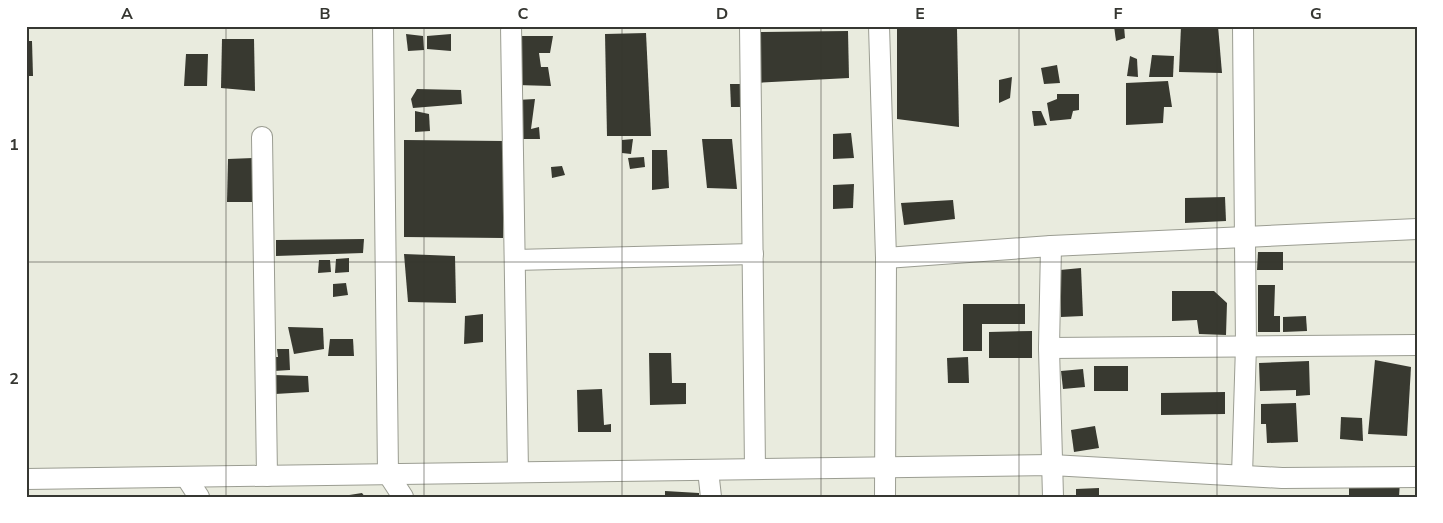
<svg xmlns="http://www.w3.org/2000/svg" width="1443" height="523" font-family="'Nunito Sans',sans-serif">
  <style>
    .building { fill: #383930 }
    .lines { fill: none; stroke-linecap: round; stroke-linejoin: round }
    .street-casing { stroke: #9b9d92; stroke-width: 22 }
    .street { stroke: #fff; stroke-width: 20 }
    .grid { fill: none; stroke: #363732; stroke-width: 1; stroke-opacity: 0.55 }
    .neatline { fill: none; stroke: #363732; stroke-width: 2 }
    .grid-label { font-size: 16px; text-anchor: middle; font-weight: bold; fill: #363732 }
  </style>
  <rect width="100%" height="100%" fill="#e9ebde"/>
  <!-- building -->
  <g class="building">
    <path d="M1114,26H1124L1125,38L1116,41Z"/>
    <path d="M1181,26H1218L1222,73L1179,72Z"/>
    <path d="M897,29H957L959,127L897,119Z"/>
    <path d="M848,31L849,78L754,83V32Z"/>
    <path d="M646,33L651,136H607L605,34Z"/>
    <path d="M406,34L423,36L424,50L408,51Z"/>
    <path d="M451,34V51L427,49V36Z"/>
    <path d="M519,36H553L550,53H539L541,67H548L551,86L517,85Z"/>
    <path d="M222,39H254L255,91L221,88Z"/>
    <path d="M26,41H32L33,76H26Z"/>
    <path d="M186,54H208L207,86H184Z"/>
    <path d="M1152,55L1174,56L1173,77H1149Z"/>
    <path d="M1130,56L1137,59L1138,77L1127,76Z"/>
    <path d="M1057,65L1060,83L1044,84L1041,68Z"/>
    <path d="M1012,77L1010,98L999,103V80Z"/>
    <path d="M1168,81L1172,107H1164L1163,123L1126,125V83Z"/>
    <path d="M730,84H742L741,107H731Z"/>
    <path d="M417,89L461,90L462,104L413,108L411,99Z"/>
    <path d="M1057,94H1079V110L1073,111L1071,119L1050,121L1047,103L1057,99Z"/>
    <path d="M535,99L531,129L539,127L540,139H518L517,100Z"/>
    <path d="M415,111L429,114L430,131L415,132Z"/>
    <path d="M1032,111H1041L1047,125L1034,126Z"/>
    <path d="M851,133L854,158L833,159V134Z"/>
    <path d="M633,139L631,154L622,153V140Z"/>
    <path d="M702,139H732L737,189L707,188Z"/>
    <path d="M404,140L504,141L503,238L404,237Z"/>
    <path d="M652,150H667L669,188L652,190Z"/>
    <path d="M644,157L645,167L630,169L628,158Z"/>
    <path d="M253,158L255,202H227L228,159Z"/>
    <path d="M562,166L565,175L552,178L551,167Z"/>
    <path d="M854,184L853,208L833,209V185Z"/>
    <path d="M1225,197L1226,221L1185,223V198Z"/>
    <path d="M953,200L955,219L904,225L901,203Z"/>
    <path d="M364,239L363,253L276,256V240Z"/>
    <path d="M1258,252H1283V270H1257Z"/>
    <path d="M404,254L455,256L456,303L408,302Z"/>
    <path d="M349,258V272L335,273L336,259Z"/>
    <path d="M319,260H330L331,272L318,273Z"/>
    <path d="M1081,268L1083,316L1061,317L1060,270Z"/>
    <path d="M346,283L348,295L333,297V284Z"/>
    <path d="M1258,285H1275L1274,316H1280V332H1258Z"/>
    <path d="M1172,291H1214L1227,303L1226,335L1199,334L1197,320L1172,321Z"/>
    <path d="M963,304H1025V324H982V351H963Z"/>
    <path d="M483,314V342L464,344L465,316Z"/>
    <path d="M1306,316L1307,331L1283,332V317Z"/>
    <path d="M288,327L323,328L324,349L294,354Z"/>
    <path d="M1032,331V358H989V332Z"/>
    <path d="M330,339H353L354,356H328Z"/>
    <path d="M277,349H289L290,370L274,371L273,357H278Z"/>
    <path d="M649,353H671L672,383H686V404L650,405Z"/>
    <path d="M968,357L969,383H948L947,358Z"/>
    <path d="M1375,360L1411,367L1407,436L1368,434Z"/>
    <path d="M1309,361L1310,395L1296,396V390L1260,391L1259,363Z"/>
    <rect x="1094" y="366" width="34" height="25"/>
    <path d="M1083,369L1085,387L1063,389L1061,371Z"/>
    <path d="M274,375L308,376L309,392L275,394Z"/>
    <path d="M602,389L604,425L611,424V432H578L577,390Z"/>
    <path d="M1225,392V414L1161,415V393Z"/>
    <path d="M1296,403L1298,442L1267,443L1266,424H1261V404Z"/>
    <path d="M1341,417L1362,418L1363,441L1340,439Z"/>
    <path d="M1095,426L1099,448L1074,452L1071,430Z"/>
    <path d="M1349,480L1400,481L1399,497H1349Z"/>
    <path d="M1099,488V497H1076V489Z"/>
    <path d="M665,491L699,493V497H665Z"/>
    <path d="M362,493L365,497H343V496Z"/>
  </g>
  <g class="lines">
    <!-- street casing -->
    <g class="street-casing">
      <g id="street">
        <path d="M383,26L388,474L403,497"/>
        <path d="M511,26L518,472"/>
        <path d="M750,26L755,469"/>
        <path d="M879,26L886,258L885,497"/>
        <path d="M262,137L267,476"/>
        <path d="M1051,246L1049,348L1053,497"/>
        <path d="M886,258L1051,246L1417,229"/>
        <path d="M515,260L753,254"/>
        <path d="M1049,348L1417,345"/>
        <path d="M708,470L711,497"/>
        <path d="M1242,475L1246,346L1243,26"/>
        <path d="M186,477L199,497"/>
        <path d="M26,479L1052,465L1282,478L1417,477"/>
      </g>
    </g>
    <!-- street -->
    <use href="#street" class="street"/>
  </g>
  <!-- grid -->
  <path class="grid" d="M226,26V497M424,26V497M622,26V497M821,26V497M1019,26V497M1217,26V497M26,262H1417"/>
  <!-- border -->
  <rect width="1443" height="523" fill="none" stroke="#ffffff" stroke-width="55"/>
  <rect x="28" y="28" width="1388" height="468" class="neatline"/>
  <g class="grid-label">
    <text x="127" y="19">A</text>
    <text x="325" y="19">B</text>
    <text x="523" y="19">C</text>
    <text x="722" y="19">D</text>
    <text x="920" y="19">E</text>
    <text x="1118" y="19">F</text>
    <text x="1316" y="19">G</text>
    <text x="14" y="150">1</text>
    <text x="14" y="384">2</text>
  </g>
</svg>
